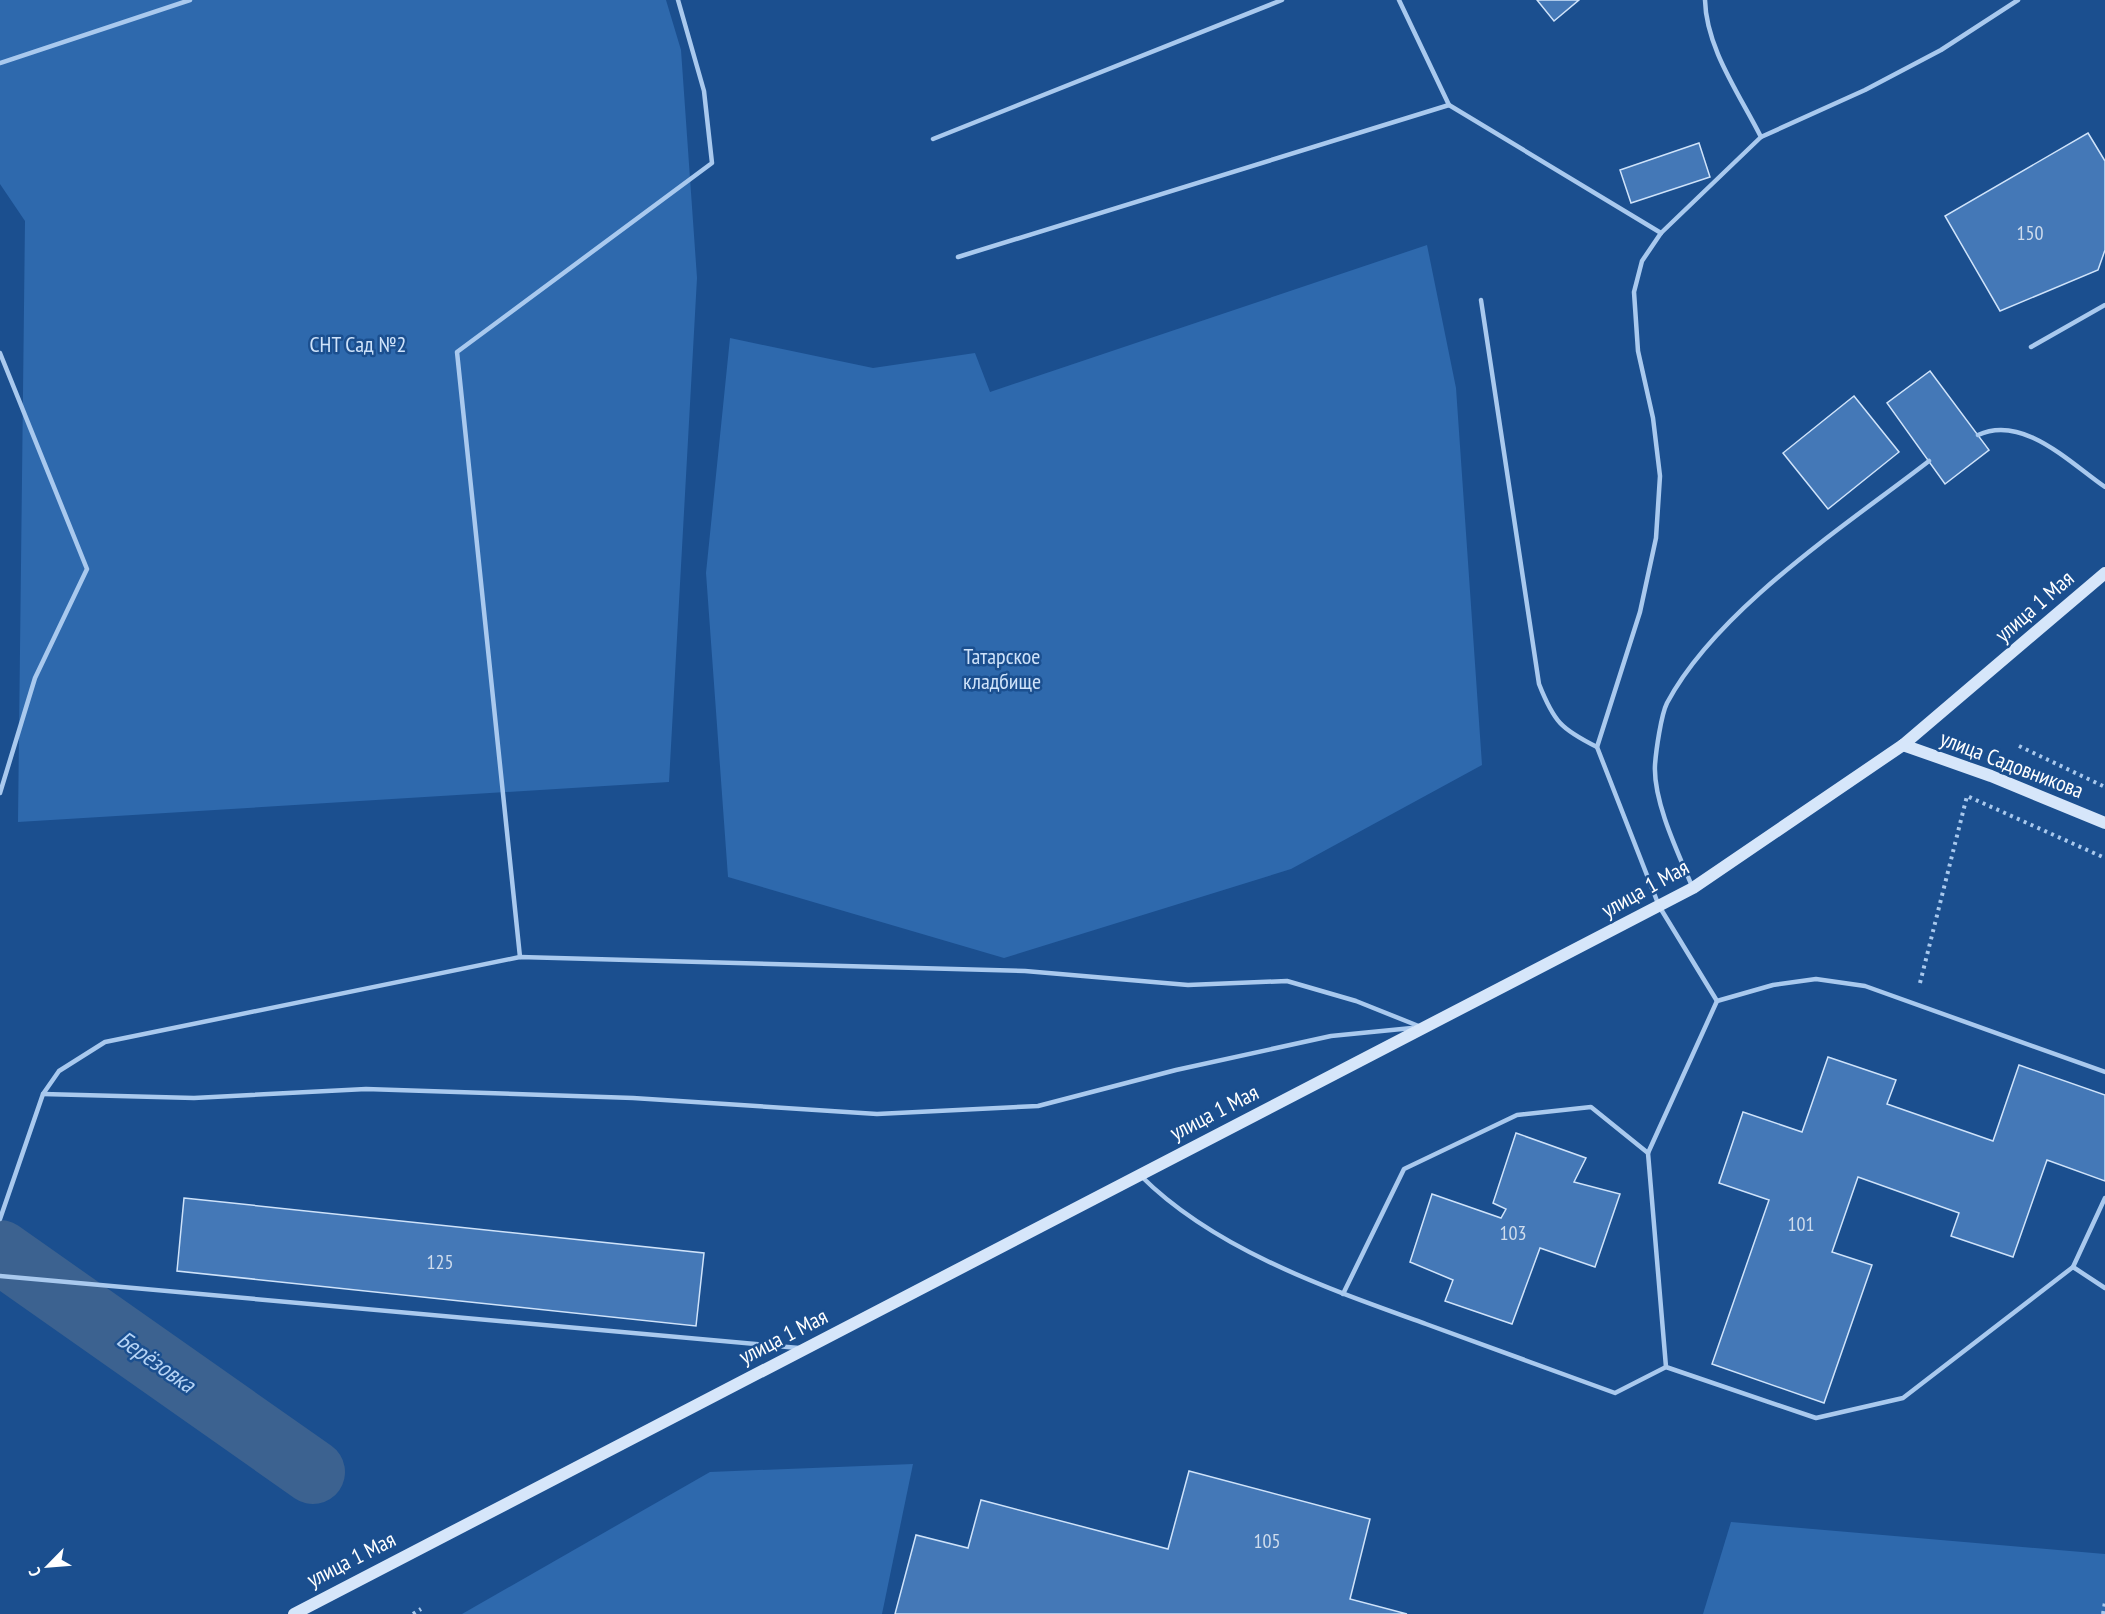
<svg xmlns="http://www.w3.org/2000/svg" width="2105" height="1614" font-family="'PT Sans Narrow',sans-serif">
  <style>
    .green { fill: #2e69ad }
    .lines { fill: none; stroke-linecap: round; stroke-linejoin: round }
    .river { stroke: #3c6290; stroke-width: 64 }
    .building { fill: #4478b7; stroke: #cfe3fa; stroke-width: 1.5 }
    .path { stroke: #a9c9ee; stroke-width: 4; stroke-dasharray: 3 4.5; stroke-linecap: butt }
    .lane { stroke: #a9c9ee; stroke-width: 4.5 }
    .secondary { stroke: #d6e6fa; stroke-width: 12 }
    .labels { text-anchor: middle; stroke-width: 5; stroke-linejoin: round; paint-order: stroke }
    .number-label { font-size: 20px; fill: #d0dded }
    .park-label { font-size: 22px; fill: #cfe3fa; stroke: #1b4f8f }
    .street-label { font-size: 22px; fill: #fff; stroke: #1b4f8f }
    .water-label { font-size: 24px; font-style: italic; fill: #b5d3f5; stroke: #1b4f8f }
  </style>
  <rect width="100%" height="100%" fill="#1b4f8f"/>
  <!-- green -->
  <g class="green">
    <path d="M0,0H666L681,50L697,278L669,782L18,822L25,221L0,184Z"/>
    <path d="M1427,245L1456,388L1482,765L1291,869L1004,958L728,877L706,573L730,338L873,368L975,353L990,392Z"/>
    <path d="M913,1464L882,1614H462L710,1472Z"/>
    <path d="M1731,1522L2105,1554V1614H1703Z"/>
  </g>
  <g class="lines">
    <!-- river -->
    <path class="river" d="M0,1252L313,1472"/>
  </g>
  <!-- building -->
  <g class="building">
    <path d="M1537,0H1579L1554,21Z"/>
    <path d="M2088,133L2105,161V250L2098,270L2000,311L1945,216Z"/>
    <path d="M1699,143L1710,177L1631,203L1620,170Z"/>
    <path d="M1930,371L1989,450L1945,484L1887,403Z"/>
    <path d="M1854,396L1899,452L1828,509L1783,453Z"/>
    <path d="M1828,1057L1896,1080L1887,1104L1993,1141L2019,1065L2105,1095V1181L2047,1160L2013,1257L1951,1236L1959,1213L1858,1177L1832,1252L1872,1265L1824,1403L1712,1364L1769,1200L1719,1183L1743,1112L1802,1132Z"/>
    <path d="M1516,1133L1586,1158L1574,1182L1620,1194L1595,1267L1540,1248L1512,1324L1445,1301L1453,1280L1410,1262L1432,1194L1501,1218L1506,1209L1493,1203Z"/>
    <path d="M184,1198L704,1253L696,1326L177,1271Z"/>
    <path d="M1189,1471L1370,1519L1350,1599L1407,1614H895L916,1535L968,1548L981,1500L1168,1549Z"/>
  </g>
  <g class="lines">
    <!-- path -->
    <g class="path">
      <path d="M2019,746L2105,787"/>
      <path d="M1920,983L1967,796L2105,858"/>
      <path d="M413,1614L421,1609"/>
      <path d="M2103,1614L2105,1602"/>
    </g>
    <!-- lane -->
    <g class="lane">
      <path d="M1399,0L1449,105"/>
      <path d="M1705,0C1706,48 1740,95 1761,137L1661,233L1642,261L1634,292L1638,351L1653,418L1660,476L1656,538L1640,612L1597,747L1659,906L1717,1001L1773,985L1816,979L1865,986L2105,1072"/>
      <path d="M0,63L190,0"/>
      <path d="M1761,137L1865,90L1941,50L2018,0"/>
      <path d="M933,139L1282,0"/>
      <path d="M958,257L1449,105L1661,233"/>
      <path d="M1481,300L1539,684C1554,722 1561,729 1597,747"/>
      <path d="M2031,347L2105,305"/>
      <path d="M0,353L87,569L35,678L0,793"/>
      <path d="M1978,435C2023,414 2070,463 2105,487"/>
      <path d="M1692,886C1678,853 1653,801 1655,765C1656,751 1661,715 1667,703C1717,609 1845,526 1929,461"/>
      <path d="M520,957L457,352L712,163L704,91L678,0"/>
      <path d="M1717,1001L1648,1153L1666,1367L1816,1418L1903,1398L2073,1267"/>
      <path d="M43,1094L194,1098L366,1089L633,1098L877,1114L1038,1106L1176,1070L1331,1036L1412,1028"/>
      <path d="M1141,1176C1215,1250 1329,1289 1426,1324C1489,1347 1552,1370 1615,1393L1666,1367"/>
      <path d="M2105,1198L2073,1267L2105,1288"/>
      <path d="M0,1219L43,1094L59,1071L105,1042L520,957L1025,971L1188,985L1287,981L1356,1001L1421,1027"/>
      <path d="M0,1276L799,1348"/>
      <path d="M1343,1294L1404,1169L1517,1115L1591,1107L1648,1153"/>
    </g>
    <!-- secondary -->
    <g class="secondary">
      <path d="M1903,745L1991,776L2105,823"/>
      <path d="M294,1614L1693,888L1903,745L2105,573"/>
    </g>
  </g>
  <g class="labels">
    <!-- number labels -->
    <g class="number-label">
      <text x="2030" y="240">150</text>
      <text x="1801" y="1231">101</text>
      <text x="1513" y="1240">103</text>
      <text x="440" y="1269">125</text>
      <text x="1267" y="1548">105</text>
    </g>
    <!-- park labels -->
    <g class="park-label">
      <text x="358" y="352">СНТ Сад №2</text>
      <text x="1002" y="664">Татарское<tspan x="1002" dy="25">кладбище</tspan></text>
    </g>
    <!-- street labels -->
    <g class="street-label">
      <text transform="translate(2034 606) rotate(-41)" y="8">улица 1 Мая</text>
      <text transform="translate(2012 764) rotate(21)" y="8">улица Садовникова</text>
      <text transform="translate(1645 888) rotate(-29)" y="8">улица 1 Мая</text>
      <text transform="translate(1214 1112) rotate(-27)" y="8">улица 1 Мая</text>
      <text transform="translate(783 1336) rotate(-27)" y="8">улица 1 Мая</text>
      <text transform="translate(351 1559) rotate(-27)" y="8">улица 1 Мая</text>
    </g>
    <!-- water labels -->
    <g class="water-label">
      <text transform="translate(156 1362) rotate(35)" y="8">Берёзовка</text>
    </g>
  </g>
  <!-- north arrow -->
  <g transform="translate(48 1566) rotate(245)" stroke="#1b4f8f" stroke-width="4.5" paint-order="stroke">
  <path d="M0-4.5L10 22L0 15L-10 22Z" fill="#ffffff"/>
  <text y="-9" font-size="16" font-weight="bold" text-anchor="middle" fill="#ffffff">С</text>
  </g>
</svg>
